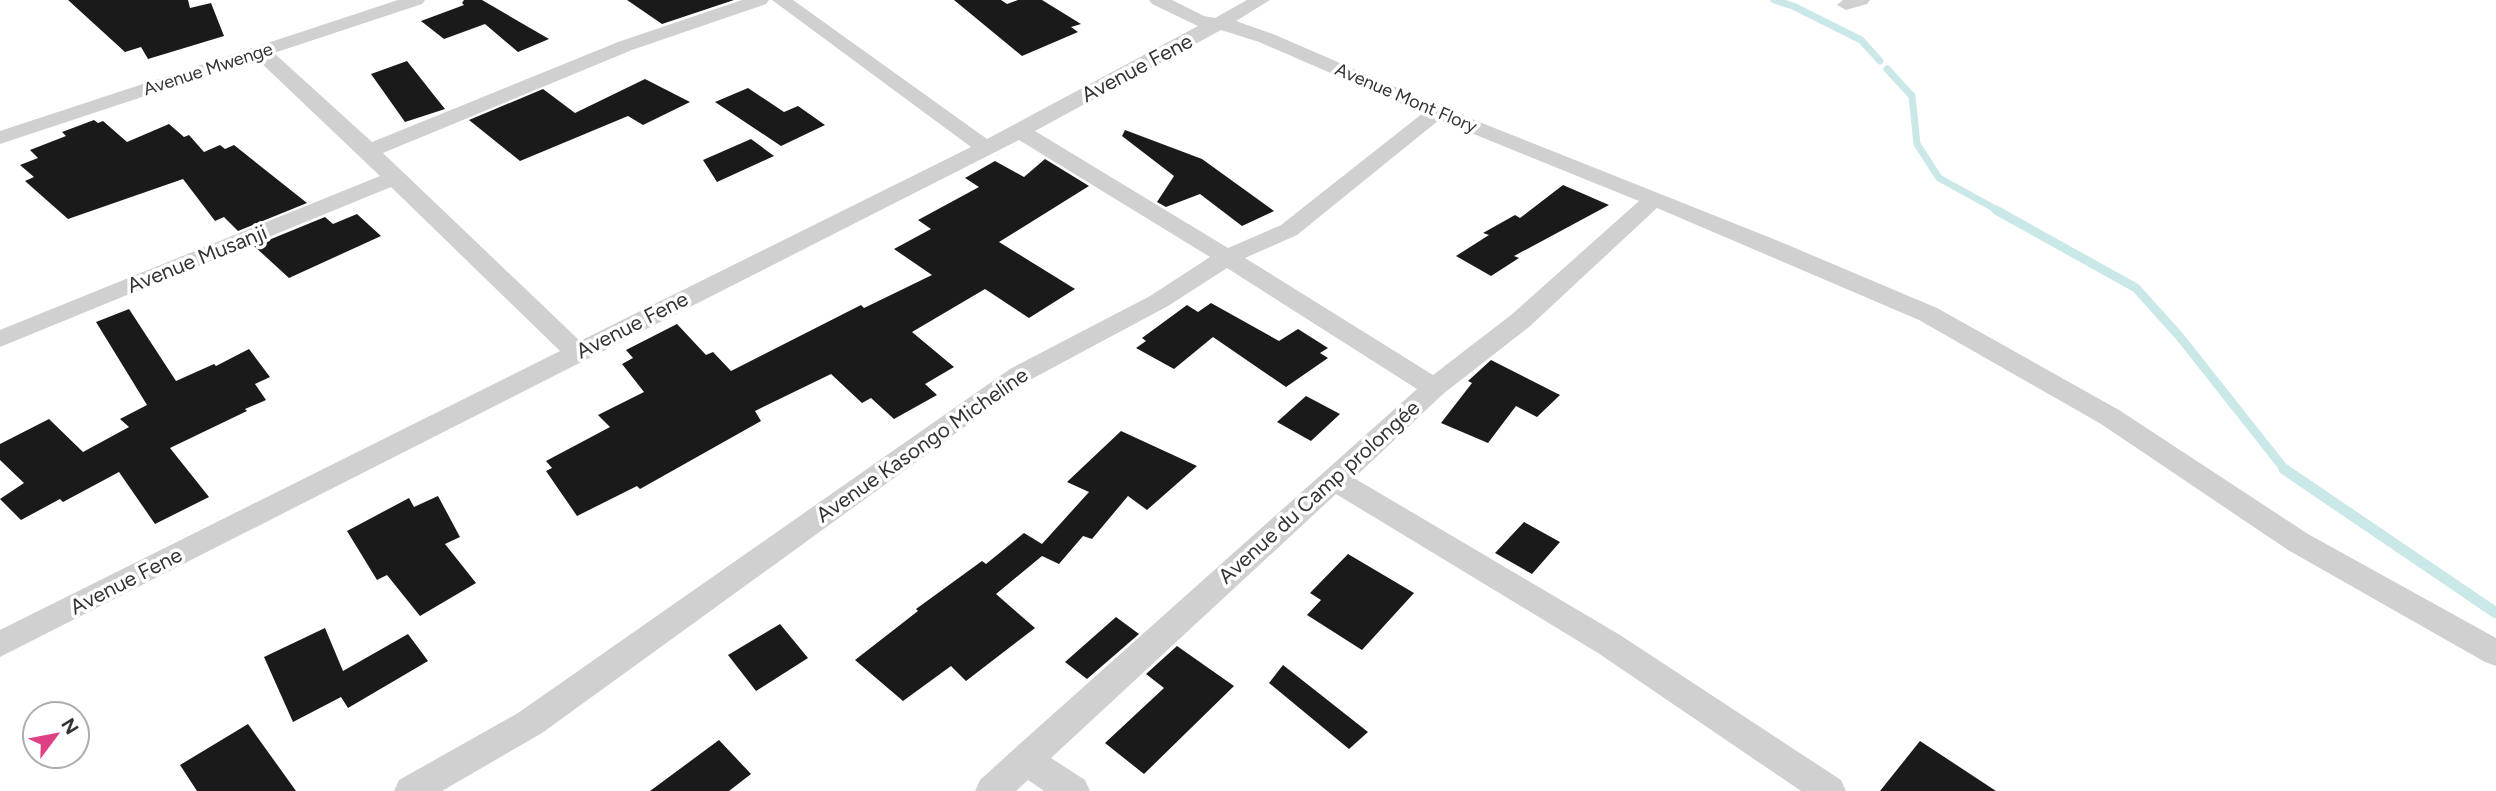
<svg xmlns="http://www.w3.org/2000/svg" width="2496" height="791" font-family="Figtree,sans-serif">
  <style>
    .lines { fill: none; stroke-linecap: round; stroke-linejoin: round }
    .stream-far2 { stroke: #cae8e8; stroke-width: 7 }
    .stream-far1 { stroke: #cae8e8; stroke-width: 9 }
    .stream { stroke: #cae8e8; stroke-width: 11 }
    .building { fill: #1a1a1a }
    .minor { fill: #d0d0d0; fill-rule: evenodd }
    .labels { text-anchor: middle; stroke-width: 7; stroke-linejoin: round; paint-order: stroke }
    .far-street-label { font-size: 18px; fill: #333; stroke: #fff }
    .street-label { font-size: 21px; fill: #333; stroke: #fff }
  </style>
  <rect width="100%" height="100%" fill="#fff"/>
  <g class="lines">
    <!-- stream-far2 -->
    <g class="stream-far2">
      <path d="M1774,0L1793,6L1861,40L1880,61"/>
      <path d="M1887,69L1912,96L1917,144L1939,178L1999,211"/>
    </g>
    <!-- stream-far1 -->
    <path class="stream-far1" d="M1996,210L2136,288L2180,337L2286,471"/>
    <!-- stream -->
    <path class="stream" d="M2284,469L2496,613"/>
  </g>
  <!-- building -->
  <g class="building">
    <path d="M68,0H188L190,8L211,3L224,36L148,59L141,47L125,52Z"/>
    <path d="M464,0H482L549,39L518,52L485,24L444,39L421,21L464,5L462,3Z"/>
    <path d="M627,0H734L662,24Z"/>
    <path d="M954,0H1001L1007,4L1018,0H1042L1081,24L1071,27L1078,32L1022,56Z"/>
    <path d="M407,61L433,94L445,109L405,122L371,74Z"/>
    <path d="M645,79L690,102L643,125L628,116L520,161L469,120L543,89L575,113Z"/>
    <path d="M748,88L784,112L798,106L825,125L781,146L715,102Z"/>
    <path d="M94,120L98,123L103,121L127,142L169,124L184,137L189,135L204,152L220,145L225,149L234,145L307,203L238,231L224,217L215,221L183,179L68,219L25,181L34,177L20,165L38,158L30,150L66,136L62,132Z"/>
    <path d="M1125,130L1202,159L1274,211L1242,226L1200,194L1166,207L1157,202L1174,176L1122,136Z"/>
    <path d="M751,139L774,156L717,182L703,160Z"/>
    <path d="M1045,159L1089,186L999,242L1075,289L1029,318L985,289L912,332L954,367L925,384L937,395L894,419L871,398L862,403L831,374L755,411L761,421L640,489L637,486L577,516L546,471L552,468L546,461L610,427L598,415L644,392L622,364L633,358L626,350L677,324L706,355L713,352L731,371L861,305L864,308L932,275L894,249L931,229L918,220L979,187L965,178L995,161L1024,177Z"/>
    <path d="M1563,185L1609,205L1514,256L1519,258L1491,276L1456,256L1489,235L1483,233L1515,215L1520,218Z"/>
    <path d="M357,214L381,236L289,278L254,246L325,217L333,224Z"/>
    <path d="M1211,303L1279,341L1298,329L1328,348L1320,353L1328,358L1286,387L1213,337L1174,369L1136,348L1146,341L1142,338L1187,305L1198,312Z"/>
    <path d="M129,309L176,381L214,364L216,366L249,349L270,377L255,384L266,400L245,409L247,411L170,448L209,497L155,524L119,472L63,502L60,499L21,520L0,499L24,483L0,460V444L49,419L83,452L129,427L120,419L147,405L96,322Z"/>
    <path d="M1491,360L1560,395L1537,417L1516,406L1488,443L1441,423L1472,383L1468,381Z"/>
    <path d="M1306,396L1340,414L1311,441L1277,422Z"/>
    <path d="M1121,431L1197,466L1147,510L1128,496L1092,539L1083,536L1059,564L1042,556L996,594L1035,628L966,681L951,666L903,701L855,660L918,611L916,609L982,561L986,564L1024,533L1042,544L1089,492L1067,482Z"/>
    <path d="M438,496L460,537L445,544L476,583L420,616L387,575L377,580L347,531L409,498L414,507Z"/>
    <path d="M1524,522L1560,542L1532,574L1495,553Z"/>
    <path d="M1348,554L1414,593L1362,650L1307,615L1321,600L1310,593Z"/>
    <path d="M1116,617L1139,634L1087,679L1065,662Z"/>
    <path d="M780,624L808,658L756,691L728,655Z"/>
    <path d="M325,628L343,671L408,634L428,661L348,708L341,697L293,722L264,657Z"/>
    <path d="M1177,646L1234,686L1144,774L1105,743L1164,688L1146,674Z"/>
    <path d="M1283,665L1368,732L1349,749L1269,683Z"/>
    <path d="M248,724L296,791H197L180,765Z"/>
    <path d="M719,740L751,774L729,791H650Z"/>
    <path d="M1920,741L1996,791H1880Z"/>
  </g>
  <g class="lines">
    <!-- minor -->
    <g class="minor">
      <path d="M398,0H425L422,4L274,53L372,142L618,42L742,0H769L766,4L632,50L383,153L580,341L971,147L772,0H793L987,139L1198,26L1152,4L1149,0H1172L1204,16L1215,18L1247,0H1270L1236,21L1273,34L1444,108L1776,240L1937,308L2119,410L2308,534L2496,638V666L2485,662L2288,550L2101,424L1919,320L1657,208L1529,327L1443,394L1354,478L1620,635L1841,780L1846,791H1801L1598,653L1336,494L1051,758L1085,780L1090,791H1044L1028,780L1016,791H975L980,780L1013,750L1417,389L1227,268L1168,306L1028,381L542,733L442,791H394L399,780L518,713L1010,369L1150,296L1210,257L1019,140L0,657V630L560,351L391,187L0,347V330L380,176L257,59L0,144V131ZM1221,30L1259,42L1423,113L1281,225L1228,248L1035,131ZM1439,120L1639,201L1511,315L1433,375L1245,258L1297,235Z"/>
      <path d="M1870,0L1867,4L1846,10L1837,5L1843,0Z"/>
    </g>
  </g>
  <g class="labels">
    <!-- far-street labels -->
    <g class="far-street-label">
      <text transform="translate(208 69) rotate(-18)" y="6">Avenue Mwenge</text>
      <text transform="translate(1406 98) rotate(23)" y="6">Avenue Mont Flory</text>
    </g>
    <!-- street labels -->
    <g class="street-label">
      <text transform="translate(1137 68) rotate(-28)" y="7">Avenue Fene</text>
      <text transform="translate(197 259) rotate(-22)" y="7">Avenue Musanji</text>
      <text transform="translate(632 325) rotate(-27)" y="7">Avenue Fene</text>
      <text transform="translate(922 445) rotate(-35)" y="7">Avenue Kasongo Micheline</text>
      <text transform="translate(1319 492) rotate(-42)" y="7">Avenue du Camp prolongée</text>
      <text transform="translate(126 581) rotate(-27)" y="7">Avenue Fene</text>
    </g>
  </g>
  <!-- north arrow -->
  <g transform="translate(56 735) rotate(58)"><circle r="33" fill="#ffffff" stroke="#adadad" stroke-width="2"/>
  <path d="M0-5L12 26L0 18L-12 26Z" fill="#df4085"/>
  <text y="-10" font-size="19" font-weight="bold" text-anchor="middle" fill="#333333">N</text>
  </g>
</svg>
